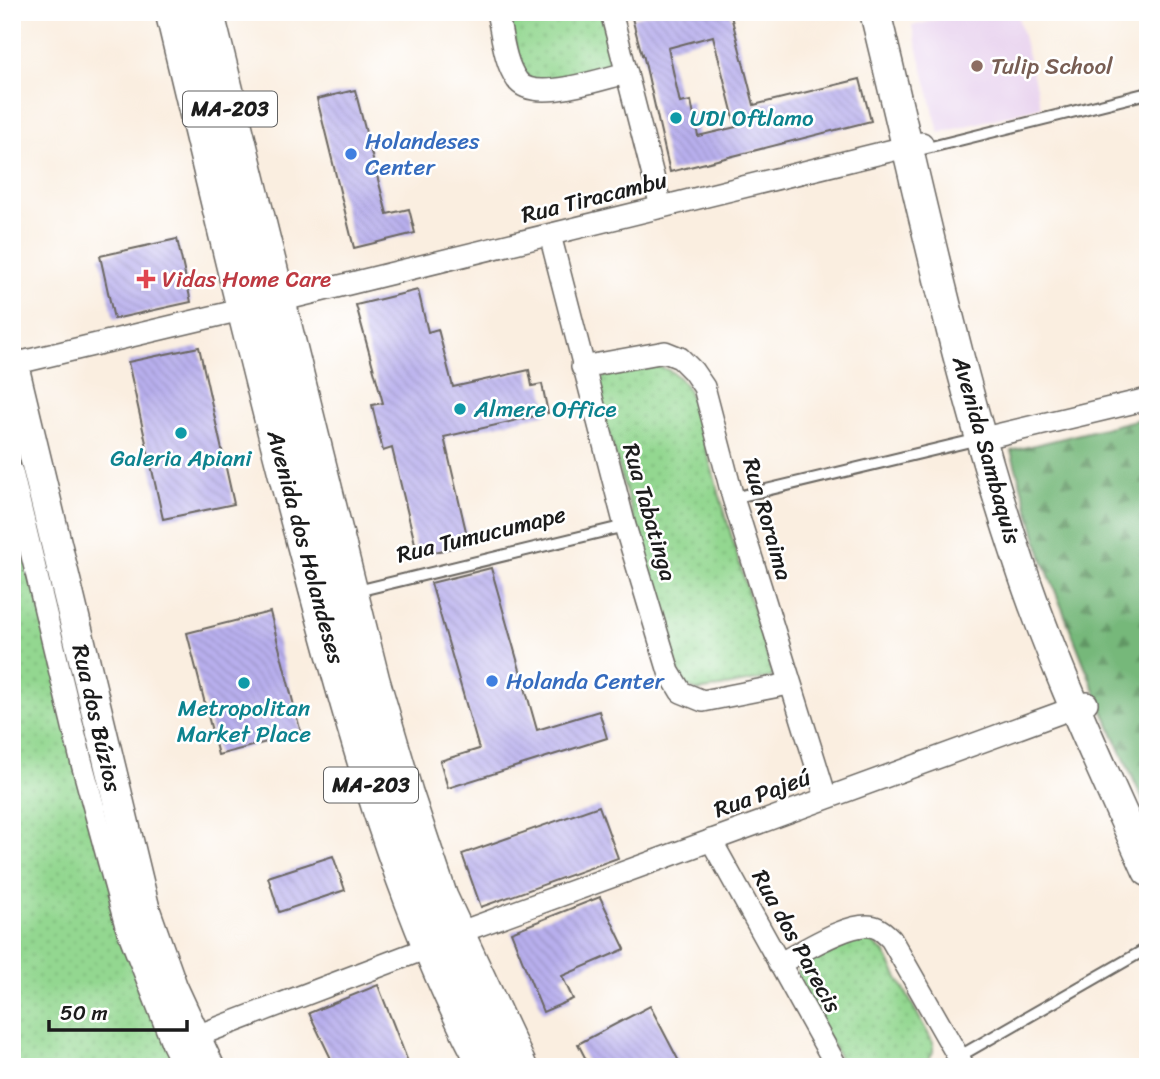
<svg xmlns="http://www.w3.org/2000/svg" width="1160" height="1079" font-family="Sriracha,sans-serif">
  <style>
    .built { fill: #e8d2ee }
    .grass { fill: url(#grass-dots); stroke: #587a56; stroke-width: 2 }
    .forest { fill: url(#forest-firs); stroke: #496a4b; stroke-width: 2 }
    .building { fill: url(#building-back-hatch); fill-rule: evenodd }
    .lines { fill: none; stroke-linecap: round; stroke-linejoin: round }
    .lane-casing { stroke: #6a6661; stroke-width: 14 }
    .street-casing { stroke: #6a6661; stroke-width: 24 }
    .secondary-casing { stroke: #6a6661; stroke-width: 33 }
    .primary-casing { stroke: #6a6661; stroke-width: 38 }
    .lane { stroke: #fff; stroke-width: 10 }
    .street { stroke: #fff; stroke-width: 21 }
    .secondary { stroke: #fff; stroke-width: 30 }
    .primary { stroke: #fff; stroke-width: 35 }
    .education-dot { fill: #8d6e63; stroke: #fff; stroke-width: 2.5 }
    .culture-dot { fill: #0f9aa8; stroke: #fff; stroke-width: 2.5 }
    .shop-dot { fill: #3f7fe0; stroke: #fff; stroke-width: 2.5 }
    .health-dot { fill: #e0444e; stroke: #fff; stroke-width: 2.5 }
    .labels { text-anchor: middle; stroke-width: 5; stroke-linejoin: round; paint-order: stroke }
    .shield { fill: #fff; stroke: #606060; stroke-width: 2 }
    .shield-label { font-size: 21px; font-weight: bold; fill: #1c1c1c }
    .education-label { font-size: 23px; fill: #785e54; stroke: #fff; text-anchor: start }
    .culture-label { font-size: 23px; fill: #0d838f; stroke: #fff; text-anchor: start }
    .shop-label { font-size: 23px; fill: #366cbe; stroke: #fff; text-anchor: start }
    .street-label { font-size: 23px; fill: #1c1c1c; stroke: #fff }
    .health-label { font-size: 23px; fill: #be3a42; stroke: #fff; text-anchor: start }
  </style>
  <defs>
    <pattern id="grass-dots" width="8" height="8" patternUnits="userSpaceOnUse" patternTransform="scale(1.75)"><rect width="8" height="8" fill="#93d790"/><path d="M2 2h.1M6 6h.1" fill="none" stroke="#7eb87c" stroke-width="1.8" stroke-linecap="round"/></pattern>
    <pattern id="forest-firs" width="22" height="20" patternUnits="userSpaceOnUse" patternTransform="scale(1.75)"><rect width="22" height="20" fill="#76b87a"/><path d="M5 1l3.5 6h-7zM16 11l3.5 6h-7z" fill="#609563"/></pattern>
    <pattern id="building-back-hatch" width="6" height="6" patternUnits="userSpaceOnUse" patternTransform="scale(1.75)"><rect width="6" height="6" fill="#b8afed"/><path d="M-1 5l2 2M0 0l6 6M5-1l2 2" fill="none" stroke="#9e96cb"/></pattern>
  </defs>
  <rect width="100%" height="100%" fill="#fff"/>
  <filter id="ink" filterUnits="userSpaceOnUse"><feTurbulence type="fractalNoise" baseFrequency=".0143" numOctaves="2"/><feDisplacementMap in="SourceGraphic" scale="14" xChannelSelector="R" yChannelSelector="G"/><feConvolveMatrix kernelMatrix="1 2 1 2 8 2 1 2 1" color-interpolation-filters="sRGB"/></filter>
  <filter id="wash" filterUnits="userSpaceOnUse"><feTurbulence type="fractalNoise" baseFrequency=".00686" numOctaves="4" result="noise"/><feDisplacementMap in="SourceGraphic" scale="28" xChannelSelector="R" yChannelSelector="G"/><feGaussianBlur stdDeviation="1.57" result="paint"/><feColorMatrix in="noise" values="0 0 0 0 0 0 0 0 0 0 0 0 0 0 0 0 0 1.4 0 .05"/><feComposite in="paint" operator="in"/></filter>
  <g filter="url(#wash)">
    <rect width="100%" height="100%" fill="#faeee0"/>
    <!-- built -->
    <path class="built" d="M965,12H1017L1041,107L939,133L912,26Z"/>
    <!-- grass -->
    <g class="grass">
      <path d="M508,12H601L612,55L611,68L547,83L533,82L521,69Z"/>
      <path d="M656,366C673,370 680,377 689,391L773,677L699,691L687,687L678,670L595,386L605,376Z"/>
      <path d="M12,413L195,1067H12Z"/>
      <path d="M856,937L872,942L884,952L933,1043V1052L924,1067H845L798,984V972L804,963Z"/>
    </g>
    <!-- forest -->
    <path class="forest" d="M1148,417V812L1100,704L1043,560L1011,451Z"/>
    <g id="blocks">
      <!-- building -->
      <g class="building">
        <path d="M657,12H730L754,105L860,79L871,121L670,172L643,54L642,55L632,18ZM713,36L736,127L698,136L691,101L680,103L668,48Z"/>
        <path d="M355,90L387,214L409,209L415,233L354,248L317,99Z"/>
        <path d="M177,239L191,302L114,319L100,256Z"/>
        <path d="M418,290L428,332L438,329L453,387L529,370L532,386L542,384L548,413L444,437L469,544L418,556L392,448L383,451L372,405L383,403L356,305Z"/>
        <path d="M199,347L234,504L163,519L128,362Z"/>
        <path d="M491,568L537,730L599,711L607,738L448,788L440,761L479,749L431,583Z"/>
        <path d="M270,612L301,733L218,755L187,633Z"/>
        <path d="M599,806L618,858L481,907L462,854Z"/>
        <path d="M333,856L345,890L279,912L268,877Z"/>
        <path d="M600,897L625,949L562,976L573,999L543,1012L511,932Z"/>
        <path d="M378,985L410,1067H335L309,1013Z"/>
        <path d="M650,1006L682,1067H590L578,1044Z"/>
      </g>
    </g>
  </g>
  <g filter="url(#ink)">
    <use href="#blocks" fill-opacity="0" stroke="#6a6661" stroke-width="2"/>
    <g class="lines">
      <!-- lane casing -->
      <g class="lane-casing">
        <g id="lane">
          <path d="M923,149L1148,93"/>
          <path d="M733,498L979,439"/>
          <path d="M353,592L625,526"/>
          <path d="M958,1057L1148,948"/>
        </g>
      </g>
      <!-- street casing -->
      <g class="street-casing">
        <g id="street">
          <path d="M497,12C502,33 504,62 517,80C533,104 603,78 627,73"/>
          <path d="M611,12L661,207"/>
          <path d="M550,235L625,526L669,672L681,692L703,701L789,684"/>
          <path d="M279,301L922,143"/>
          <path d="M13,364L245,309"/>
          <path d="M582,367L665,352L680,358L693,371L704,387L733,498L826,797"/>
          <path d="M980,439L1148,399"/>
          <path d="M12,472L81,760L126,926L173,1045L184,1067"/>
          <path d="M711,840L837,1067"/>
          <path d="M455,934L1087,703"/>
          <path d="M779,964C800,953 855,917 877,928C882,930 887,935 891,939L964,1067"/>
          <path d="M194,1037L430,947"/>
        </g>
      </g>
      <!-- secondary casing -->
      <g class="secondary-casing">
        <g id="secondary">
          <path d="M875,12C920,195 958,380 1018,559C1053,666 1102,768 1148,871"/>
          <path d="M12,361L145,911L172,987L209,1067"/>
        </g>
      </g>
      <!-- primary casing -->
      <g class="primary-casing">
        <g id="primary">
          <path d="M173,12C218,199 262,386 312,572C357,742 404,911 487,1067"/>
          <path d="M206,12L372,681L405,793L440,898L519,1067"/>
        </g>
      </g>
      <!-- lane -->
      <use href="#lane" class="lane"/>
      <!-- street -->
      <use href="#street" class="street"/>
      <!-- secondary -->
      <use href="#secondary" class="secondary"/>
      <!-- primary -->
      <use href="#primary" class="primary"/>
    </g>
  </g>
  <!-- markers -->
  <circle class="education-dot" cx="977" cy="66" r="7"/>
  <g class="culture-dot">
    <circle cx="676" cy="118" r="7"/>
    <circle cx="460" cy="409" r="7"/>
    <circle cx="181" cy="433" r="7"/>
    <circle cx="244" cy="683" r="7"/>
  </g>
  <g class="shop-dot">
    <circle cx="351" cy="154" r="7"/>
    <circle cx="492" cy="681" r="7"/>
  </g>
  <path class="health-dot" d="M142.5 268.5h7v7h7v7h-7v7h-7v-7h-7v-7h7z"/>
  <g class="labels">
    <!-- shield labels -->
    <g class="shield">
      <rect x="183" y="91.5" width="94" height="35" rx="5"/>
      <rect x="324" y="767.5" width="94" height="35" rx="5"/>
    </g>
    <g class="shield-label">
      <text x="230" y="116">MA-203</text>
      <text x="371" y="792">MA-203</text>
    </g>
    <!-- education labels -->
    <g class="education-label">
      <text x="991" y="74">Tulip School</text>
    </g>
    <!-- culture labels -->
    <g class="culture-label">
      <text x="690" y="126">UDI Oftlamo</text>
      <text x="474" y="417">Almere Office</text>
      <text x="181" y="466" text-anchor="middle">Galeria Apiani</text>
      <text x="244" y="716" text-anchor="middle">Metropolitan<tspan x="244" dy="26">Market Place</tspan></text>
    </g>
    <!-- shop labels -->
    <g class="shop-label">
      <text x="365" y="149">Holandeses<tspan x="365" dy="26">Center</tspan></text>
      <text x="506" y="689">Holanda Center</text>
    </g>
    <!-- street labels -->
    <g class="street-label">
      <text transform="translate(594 197) rotate(-14)" y="8">Rua Tiracambu</text>
      <text transform="translate(987 450) rotate(74)" y="8">Avenida Sambaquis</text>
      <text transform="translate(650 512) rotate(74)" y="8">Rua Tabatinga</text>
      <text transform="translate(768 519) rotate(74)" y="8">Rua Roraima</text>
      <text transform="translate(481 534) rotate(-14)" y="8">Rua Tumucumape</text>
      <text transform="translate(306 547) rotate(75)" y="8">Avenida dos Holandeses</text>
      <text transform="translate(97 718) rotate(77)" y="8">Rua dos Búzios</text>
      <text transform="translate(762 793) rotate(-20)" y="8">Rua Pajeú</text>
      <text transform="translate(797 941) rotate(61)" y="8">Rua dos Parecis</text>
    </g>
    <!-- health labels -->
    <g class="health-label">
      <text x="162" y="287">Vidas Home Care</text>
    </g>
  </g>
  <!-- margin -->
  <rect width="1160" height="1079" fill="none" stroke="#fff" stroke-width="42"/>
  <!-- scale -->
  <path d="M49 1020v10h138v-10" fill="none" stroke="#1c1c1c" stroke-width="3.5"/>
  <text x="60" y="1020" font-size="21" fill="#1c1c1c" stroke="#ffffff" stroke-width="5" paint-order="stroke">50 m</text>
</svg>
